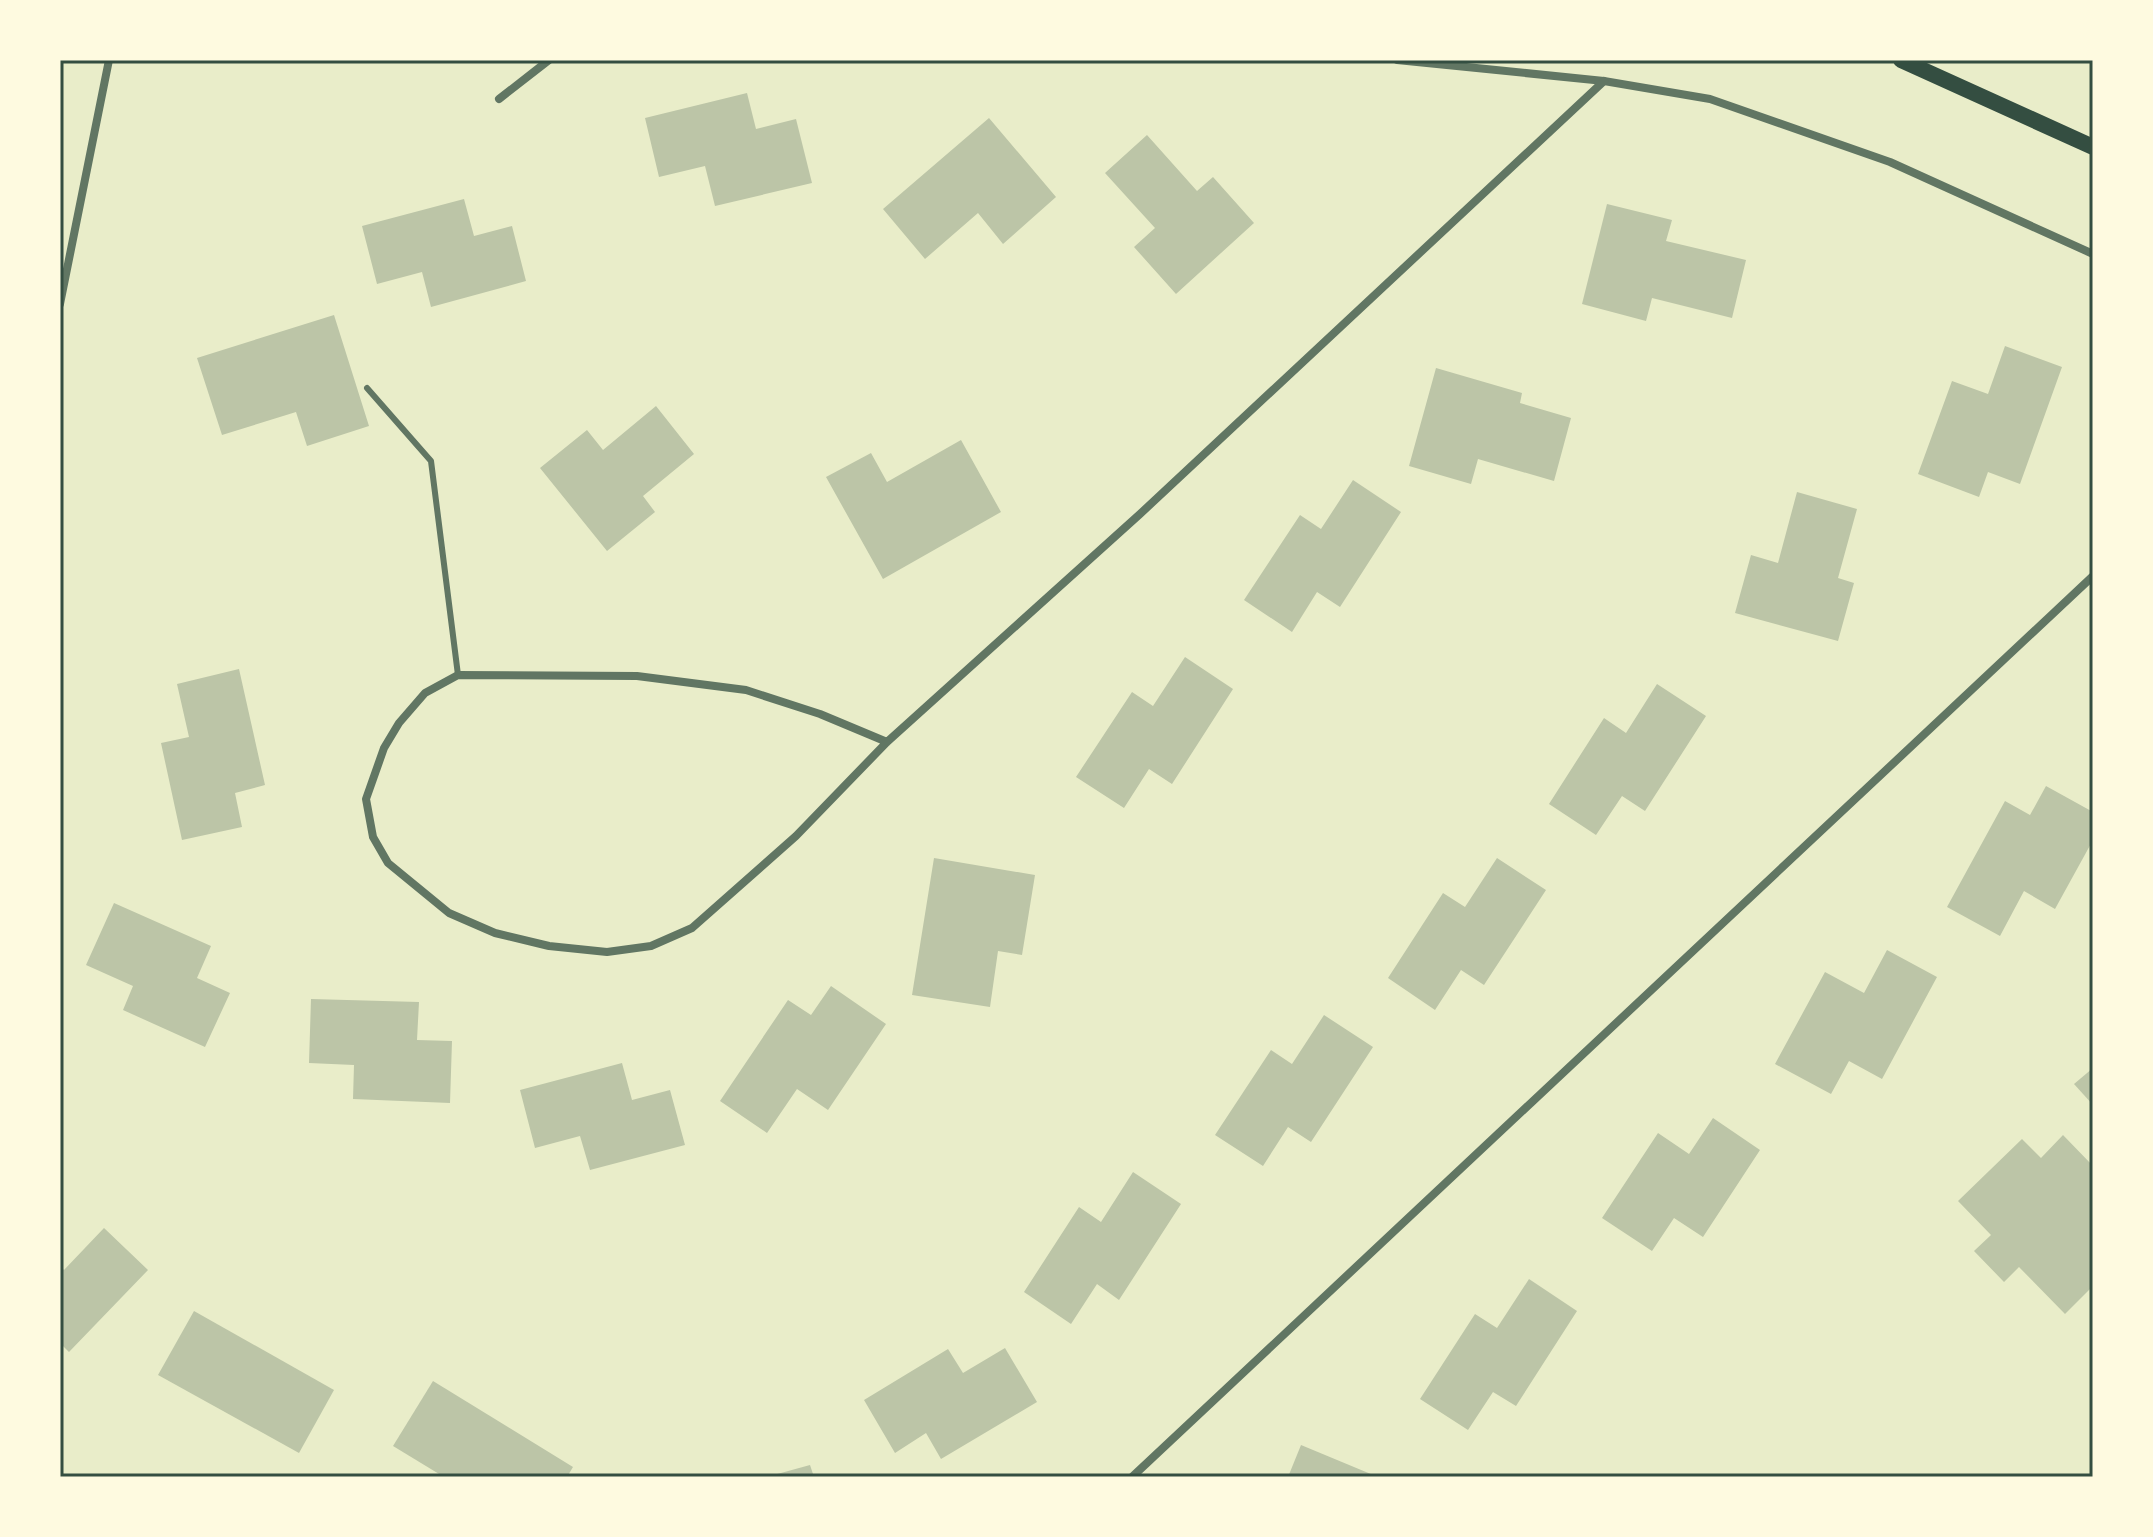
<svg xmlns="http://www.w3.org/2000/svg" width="2153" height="1537" font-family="Raleway,sans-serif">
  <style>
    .building { fill: #bcc5a7 }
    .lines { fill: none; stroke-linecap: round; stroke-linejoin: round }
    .service { stroke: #617663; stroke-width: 6 }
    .minor { stroke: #617663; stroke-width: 8 }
    .secondary { stroke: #344e41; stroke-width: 16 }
    .neatline { fill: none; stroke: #344e41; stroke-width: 3 }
  </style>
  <rect width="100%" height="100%" fill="#e9edc9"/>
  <!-- building -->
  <g class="building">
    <path d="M747,93L756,129L796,119L812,183L715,206L705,166L659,177L645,118Z"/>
    <path d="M989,118L1056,197L1003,244L978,213L925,259L883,209Z"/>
    <path d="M1147,135L1197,191L1213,177L1254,223L1176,294L1134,247L1155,228L1105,173Z"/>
    <path d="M464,199L474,236L512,226L526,281L431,307L422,272L377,284L362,226Z"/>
    <path d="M1607,204L1672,220L1666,241L1746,260L1732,318L1652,298L1646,321L1582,304Z"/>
    <path d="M334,315L369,426L307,446L296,412L222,435L197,358Z"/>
    <path d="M2005,346L2062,367L2020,484L1988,472L1979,497L1918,474L1952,381L1988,394Z"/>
    <path d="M1436,368L1522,393L1520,403L1571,418L1554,481L1478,459L1471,484L1409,466Z"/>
    <path d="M656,406L694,454L643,496L655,512L607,551L540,468L587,430L603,450Z"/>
    <path d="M961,440L1001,512L883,579L826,477L871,453L887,482Z"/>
    <path d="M1353,480L1401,512L1340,607L1317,592L1292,632L1244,600L1300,515L1321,529Z"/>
    <path d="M1797,492L1857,509L1838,578L1854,583L1838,641L1735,613L1751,555L1778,563Z"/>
    <path d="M1185,657L1233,689L1172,784L1149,769L1124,808L1076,777L1132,692L1153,706Z"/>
    <path d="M239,669L265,785L235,793L242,827L182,840L161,743L189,737L177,684Z"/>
    <path d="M1657,684L1706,716L1645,811L1622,796L1596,835L1549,804L1604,718L1626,733Z"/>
    <path d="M2046,786L2093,812V840L2055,909L2024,891L2000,936L1947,907L2005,801L2030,815Z"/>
    <path d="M934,858L1035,875L1022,955L998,951L990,1007L912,995Z"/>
    <path d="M1497,858L1546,890L1484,985L1461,970L1435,1010L1388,978L1443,893L1465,907Z"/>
    <path d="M114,903L211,946L197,978L230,993L205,1047L123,1010L133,986L86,965Z"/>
    <path d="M1887,950L1937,977L1882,1079L1849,1061L1831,1094L1775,1064L1825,972L1864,993Z"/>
    <path d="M831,986L886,1024L828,1110L797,1089L767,1133L720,1101L788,1000L811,1015Z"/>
    <path d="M311,999L419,1002L417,1040L452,1041L450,1103L353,1099L354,1065L309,1063Z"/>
    <path d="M1324,1015L1373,1047L1311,1142L1288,1127L1263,1166L1215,1135L1271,1050L1292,1064Z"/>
    <path d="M622,1063L632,1100L670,1090L685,1145L590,1170L580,1136L535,1148L520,1090Z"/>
    <path d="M2093,1068V1105L2074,1084Z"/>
    <path d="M1713,1118L1760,1150L1703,1237L1674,1218L1652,1251L1602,1218L1658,1133L1689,1154Z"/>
    <path d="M2063,1135L2093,1166V1286L2065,1314L2019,1267L2004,1282L1974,1251L1991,1235L1958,1201L2022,1139L2041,1158Z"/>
    <path d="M1133,1172L1181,1204L1119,1300L1097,1284L1071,1324L1024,1292L1079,1207L1101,1222Z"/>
    <path d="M104,1228L148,1270L69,1352L60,1343V1266L64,1270Z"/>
    <path d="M1529,1279L1577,1311L1516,1406L1493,1392L1468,1430L1420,1399L1475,1314L1497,1328Z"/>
    <path d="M194,1311L334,1390L299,1453L158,1375Z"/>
    <path d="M1005,1348L1037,1402L941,1459L926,1433L895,1453L864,1400L948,1349L963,1373Z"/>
    <path d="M433,1381L573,1467L567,1477H444L393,1446Z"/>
    <path d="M1301,1445L1378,1477H1288Z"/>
    <path d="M810,1465L814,1477H770V1476Z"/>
  </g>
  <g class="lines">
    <!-- service -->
    <path class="service" d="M367,388L431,461L458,675"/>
    <!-- minor -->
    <g class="minor">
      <path d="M1397,60L1604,81L1710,99L1890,162L2093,254"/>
      <path d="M499,99L549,60"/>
      <path d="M60,304L109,60"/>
      <path d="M887,742L820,714L746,690L637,676L458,675L425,693L399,723L384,748L366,799L373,837L388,863L449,913L495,933L549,946L607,952L651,946L692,928L796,836L887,742L1140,514L1604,81"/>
      <path d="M1132,1477L2093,576"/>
    </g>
    <!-- secondary -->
    <path class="secondary" d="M1901,60L2093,147"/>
  </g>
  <!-- border -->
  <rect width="2153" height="1537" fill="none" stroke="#fefae0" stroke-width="124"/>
  <rect x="62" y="62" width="2029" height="1413" class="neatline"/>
</svg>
